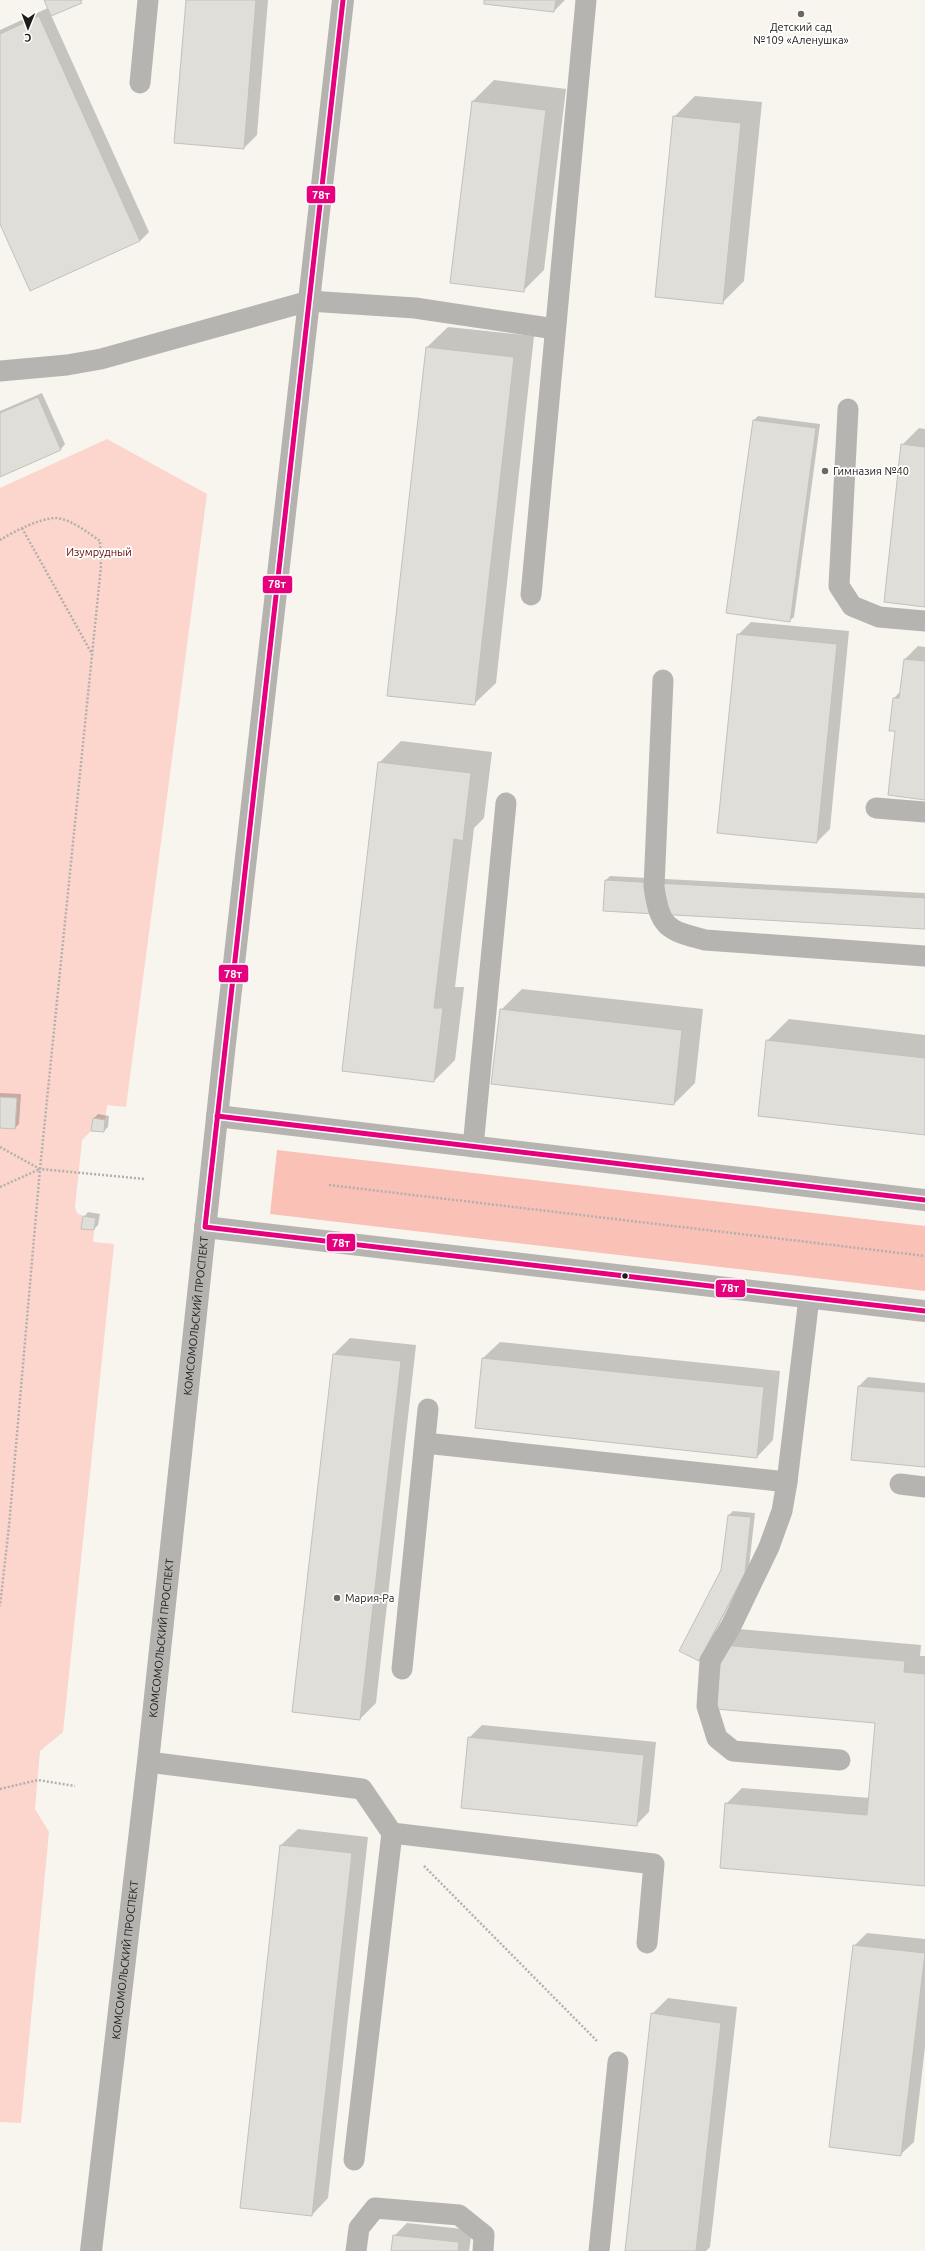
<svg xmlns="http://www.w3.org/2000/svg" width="925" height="2251" font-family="Ubuntu,sans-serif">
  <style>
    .green { fill: #fcd5cc }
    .forest { fill: #fac1b6 }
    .shadow { fill: #0003 }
    .building { fill: #dfded9; stroke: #c2c1bc }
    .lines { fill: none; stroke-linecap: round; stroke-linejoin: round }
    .path { stroke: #b2b0ae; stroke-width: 2.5; stroke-dasharray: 2 2; stroke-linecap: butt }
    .service { stroke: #b6b4b1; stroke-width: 21 }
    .tertiary { stroke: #b6b4b1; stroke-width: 22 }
    .secondary { stroke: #b4b3af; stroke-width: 22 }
    .bus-1-casing { stroke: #fff; stroke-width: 8 }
    .bus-1 { stroke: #e5007d; stroke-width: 5 }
    .poi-dot { fill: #6a6863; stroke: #fff; stroke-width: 1.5 }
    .bus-dot { fill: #1e1c18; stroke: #fff; stroke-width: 1.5 }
    .labels { text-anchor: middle; stroke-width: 3.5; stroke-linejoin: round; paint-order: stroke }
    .poi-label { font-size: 11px; fill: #1e1c18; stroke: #fff; text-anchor: start }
    .park-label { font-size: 11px; fill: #640704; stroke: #fff }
    .street-label { font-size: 11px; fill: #1e1c18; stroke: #fff }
    .line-badge { stroke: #fff; stroke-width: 1.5 }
    .badge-label { font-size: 11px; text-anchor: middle; font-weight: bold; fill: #fff }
  </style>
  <rect width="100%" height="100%" fill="#f8f5ef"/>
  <!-- green -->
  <path class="green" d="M107,439L207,494L126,1107L107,1105L105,1120L93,1118L91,1131L82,1140L75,1207L77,1213L83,1216L81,1229L94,1230L93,1242L114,1244L63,1732L40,1751L35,1809L49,1832L21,2123L0,2122V488Z"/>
  <!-- forest -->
  <path class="forest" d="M277,1150L925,1226V1291L270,1214Z"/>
  <!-- shadow -->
  <g class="shadow">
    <path d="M45,0H83L51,15L149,232L140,241L0,221V30L48,8Z"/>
    <path d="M187,0H268L257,135L244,148Z"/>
    <path d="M485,0H565L554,11Z"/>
    <path d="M494,80L566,89L544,270L523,291L473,101Z"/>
    <path d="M695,96L762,102L744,281L723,302L674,117Z"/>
    <path d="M448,327L534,336L496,683L474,704L426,348Z"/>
    <path d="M42,393L65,444L61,449L0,476V411Z"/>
    <path d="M758,416L820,424L794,617L789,621L728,613L754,420Z"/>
    <path d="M919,428L925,429V606L902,445Z"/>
    <path d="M751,622L849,631L830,829L817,842L738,635Z"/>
    <path d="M918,646L925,647V799L897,731L891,730L894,698L901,691L905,659Z"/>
    <path d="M401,741L492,752L484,818L474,828L455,987H464L455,1060L434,1081L379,763Z"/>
    <path d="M610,876L925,893V928L606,880Z"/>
    <path d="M522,989L703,1009L695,1083L674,1104L501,1010Z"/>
    <path d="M789,1019L925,1035V1134L767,1041Z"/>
    <path d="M0,1093L21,1094L19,1124L15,1128L0,1127Z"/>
    <path d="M98,1114L109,1116L108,1127L104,1131L94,1118Z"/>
    <path d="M88,1212L100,1214L98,1225L94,1229L84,1217Z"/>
    <path d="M350,1338L416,1345L376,1703L360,1719L334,1354Z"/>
    <path d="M500,1342L780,1371L773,1440L757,1457L483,1358Z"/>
    <path d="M868,1377L925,1383V1466L852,1459L859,1386Z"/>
    <path d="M733,1511L755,1513L749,1567L703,1655L722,1570L729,1515Z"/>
    <path d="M739,1629L921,1645L920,1656H925V1885L726,1804L742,1788L870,1798L876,1722L723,1646Z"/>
    <path d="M482,1725L656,1742L649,1812L636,1825L469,1738Z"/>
    <path d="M298,1829L368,1837L328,2198L312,2215L281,1845Z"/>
    <path d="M867,1933L925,1939V2047L914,2142L901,2154L854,1946Z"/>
    <path d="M668,1998L737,2007L710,2247L706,2251H626L652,2014Z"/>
    <path d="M407,2223L472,2230L469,2251H392L394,2236Z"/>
  </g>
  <!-- building -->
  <g class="building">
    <path d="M44,0H80L82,3L51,16Z"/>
    <path d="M186,0H256L244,149L174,143Z"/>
    <path d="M484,0H556L554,12L484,4Z"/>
    <path d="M39,16L140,241L30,291L0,224V34Z"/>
    <path d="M472,101L546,110L524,292L450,283Z"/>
    <path d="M673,116L741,123L723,304L655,297Z"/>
    <path d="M426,347L514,357L475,705L387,696Z"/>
    <path d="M38,397L61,450L0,477V413Z"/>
    <path d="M753,420L816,428L790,622L726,613Z"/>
    <path d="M901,444L925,447V607L884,602Z"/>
    <path d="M737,634L837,644L817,843L717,833Z"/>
    <path d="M904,659L925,661V800L888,795L895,731H889L893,698H899Z"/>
    <path d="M378,762L471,773L463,841L454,839L434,1008H443L434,1082L342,1071Z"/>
    <path d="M605,880L925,898V929L603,911Z"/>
    <path d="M500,1009L682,1030L674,1105L491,1084Z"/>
    <path d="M766,1040L925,1058V1135L758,1116Z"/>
    <path d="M0,1097L17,1098L15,1129L0,1128Z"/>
    <path d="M93,1118L105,1120L104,1132L91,1131Z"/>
    <path d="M83,1216L96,1218L94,1230L81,1229Z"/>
    <path d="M333,1354L401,1361L360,1720L292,1712Z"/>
    <path d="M482,1358L764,1387L757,1458L475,1428Z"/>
    <path d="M858,1386L925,1392V1467L851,1460Z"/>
    <path d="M728,1515L751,1517L745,1573L699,1661L679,1651L721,1570Z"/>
    <path d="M722,1645L905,1661L904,1672L925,1674V1886L720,1868L725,1803L867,1815L875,1723L716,1709Z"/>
    <path d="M468,1737L644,1755L637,1826L461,1808Z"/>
    <path d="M280,1845L352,1853L312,2216L240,2208Z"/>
    <path d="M853,1945L925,1953L901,2156L829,2147Z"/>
    <path d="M651,2013L721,2023L696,2251H625Z"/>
    <path d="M393,2235L459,2242L458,2251H391Z"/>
  </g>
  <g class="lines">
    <!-- path -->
    <g class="path">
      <path d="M22,528L92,654"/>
      <path d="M0,540C15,531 38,519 55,518C69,518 89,533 100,541L101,566L40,1169L9,1526L0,1606"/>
      <path d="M0,1147L40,1169L145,1179"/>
      <path d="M329,1185L925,1256"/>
      <path d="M0,1187L40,1169"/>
      <path d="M0,1789L38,1780L75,1786"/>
      <path d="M424,1866L598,2042"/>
    </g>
    <!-- service -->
    <g class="service">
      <path d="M140,83L148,0"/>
      <path d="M0,371L67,365L101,359L309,301L415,308L555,329"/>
      <path d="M848,409L839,586L852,606L879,617L925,621"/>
      <path d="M531,595L586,0"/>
      <path d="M663,680L654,887C660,927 666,930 705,940L925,956"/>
      <path d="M876,808L925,812"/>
      <path d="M473,1147L506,803"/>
      <path d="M809,1298L787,1482L782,1511L769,1547L731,1626L710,1661L707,1706L717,1738L733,1751L840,1760"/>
      <path d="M425,1443L787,1482"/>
      <path d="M900,1484L925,1487"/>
      <path d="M402,1669L428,1409"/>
      <path d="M148,1762L362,1789L392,1833L654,1864L647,1943"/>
      <path d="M354,2160L392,1833"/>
      <path d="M356,2251L359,2228L375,2208L459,2215L484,2235L483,2251"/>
      <path d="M599,2251L618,2062"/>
    </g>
    <!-- tertiary -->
    <g class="tertiary">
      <path d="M217,1116L925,1200"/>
      <path d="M205,1227L925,1311"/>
    </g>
    <!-- secondary -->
    <path class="secondary" id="s1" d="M91,2251L148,1762L224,1052L343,0"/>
    <!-- bus-1 casing -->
    <g class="bus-1-casing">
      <g id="bus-1">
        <path d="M343,0L205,1227L925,1311"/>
        <path d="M217,1116L925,1200"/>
      </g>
    </g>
    <!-- bus-1 -->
    <use href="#bus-1" class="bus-1"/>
  </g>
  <!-- markers -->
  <g class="poi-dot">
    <circle cx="801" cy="14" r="4"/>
    <circle cx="825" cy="471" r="4"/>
    <circle cx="337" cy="1598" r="4"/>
  </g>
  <circle class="bus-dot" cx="625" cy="1276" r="3.5"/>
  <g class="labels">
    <!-- poi labels -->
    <g class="poi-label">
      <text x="801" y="31" text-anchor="middle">Детский сад<tspan x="801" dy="13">№109 «Аленушка»</tspan></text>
      <text x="833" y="475">Гимназия №40</text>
      <text x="345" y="1602">Мария-Ра</text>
    </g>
    <!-- park labels -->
    <g class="park-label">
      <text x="99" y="556">Изумрудный</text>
    </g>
    <!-- street labels -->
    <g class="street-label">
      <text dy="4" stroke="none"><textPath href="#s1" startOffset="941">КОМСОМОЛЬСКИЙ ПРОСПЕКТ</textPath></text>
      <text dy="4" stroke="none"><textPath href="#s1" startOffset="617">КОМСОМОЛЬСКИЙ ПРОСПЕКТ</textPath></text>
      <text dy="4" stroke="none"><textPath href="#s1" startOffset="293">КОМСОМОЛЬСКИЙ ПРОСПЕКТ</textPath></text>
    </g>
  </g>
  <g class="line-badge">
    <rect x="306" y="185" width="30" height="19" rx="4" fill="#e5007d"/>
    <rect x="262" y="575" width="31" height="19" rx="4" fill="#e5007d"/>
    <rect x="218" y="964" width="31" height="19" rx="4" fill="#e5007d"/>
    <rect x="326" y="1233" width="30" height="19" rx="4" fill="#e5007d"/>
    <rect x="715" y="1279" width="31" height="19" rx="4" fill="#e5007d"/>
  </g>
  <g class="badge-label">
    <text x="321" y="199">78т</text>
    <text x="277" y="588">78т</text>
    <text x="233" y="978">78т</text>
    <text x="341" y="1247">78т</text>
    <text x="730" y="1292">78т</text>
  </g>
  <!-- north arrow -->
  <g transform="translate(28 28) rotate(181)" stroke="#ffffff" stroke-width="3" paint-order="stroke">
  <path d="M0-3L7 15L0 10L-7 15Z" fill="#1e1c18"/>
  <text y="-6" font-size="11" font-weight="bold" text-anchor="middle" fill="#1e1c18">С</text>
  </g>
</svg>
